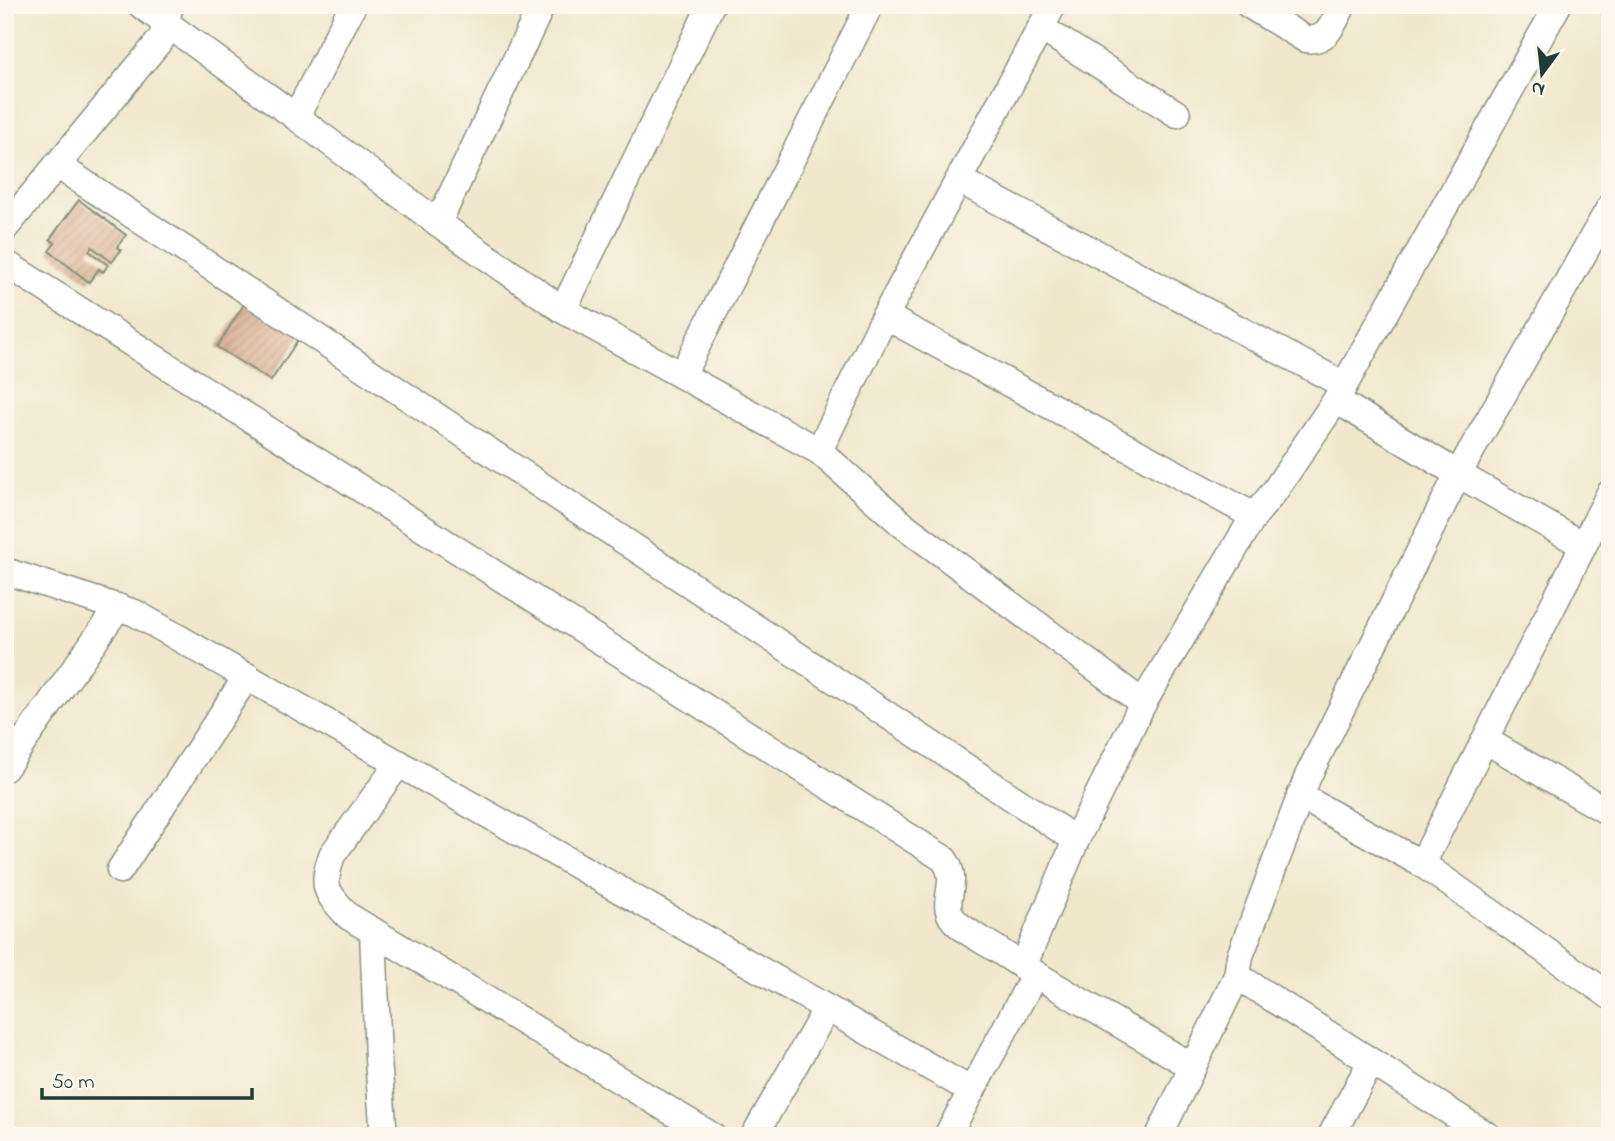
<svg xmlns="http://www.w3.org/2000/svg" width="1615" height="1141" font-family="'Indie Flower',sans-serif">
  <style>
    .building { fill: url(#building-hatch) }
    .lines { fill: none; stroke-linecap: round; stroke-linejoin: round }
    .minor-casing { stroke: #889280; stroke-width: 29 }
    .minor { stroke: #fff; stroke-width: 26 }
  </style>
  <defs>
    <pattern id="building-hatch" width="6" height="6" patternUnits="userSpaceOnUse" patternTransform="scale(1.75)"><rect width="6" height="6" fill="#d6a687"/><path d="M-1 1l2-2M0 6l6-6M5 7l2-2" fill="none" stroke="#ad886f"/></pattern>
  </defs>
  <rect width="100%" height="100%" fill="#fbf7ec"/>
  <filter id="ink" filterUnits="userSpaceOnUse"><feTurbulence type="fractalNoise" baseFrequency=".0143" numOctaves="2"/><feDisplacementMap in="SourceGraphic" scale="14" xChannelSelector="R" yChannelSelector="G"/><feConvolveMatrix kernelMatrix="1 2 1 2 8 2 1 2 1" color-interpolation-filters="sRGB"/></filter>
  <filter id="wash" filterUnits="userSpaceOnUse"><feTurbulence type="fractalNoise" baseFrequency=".00686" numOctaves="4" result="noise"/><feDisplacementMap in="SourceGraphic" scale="28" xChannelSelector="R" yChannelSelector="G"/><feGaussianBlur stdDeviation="1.57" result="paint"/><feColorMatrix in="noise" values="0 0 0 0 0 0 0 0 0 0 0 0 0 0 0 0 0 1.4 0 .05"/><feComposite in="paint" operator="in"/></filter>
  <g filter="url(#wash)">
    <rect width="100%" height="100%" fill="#f1e7cd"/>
    <g id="blocks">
      <!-- building -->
      <g class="building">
        <path d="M79,200L126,235L117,247L121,250L112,262L92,247L89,251L108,265L103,272L99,269L89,282L49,251L55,243L50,239Z"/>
        <path d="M246,301L301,335L271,381L217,347Z"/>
      </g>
    </g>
  </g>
  <g filter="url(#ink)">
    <use href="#blocks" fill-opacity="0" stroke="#889280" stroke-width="2"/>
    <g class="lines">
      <!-- minor casing -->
      <g class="minor-casing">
        <g id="minor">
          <path d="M141,5L296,117"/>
          <path d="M353,5L296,117L438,223L542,5"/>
          <path d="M711,5L563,310L819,451L885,316L1053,5"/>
          <path d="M1249,5L1305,39C1328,43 1333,23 1343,5"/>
          <path d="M1041,28L1177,114"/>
          <path d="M57,165L1076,840L1023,967"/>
          <path d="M959,180L1344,385"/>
          <path d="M438,223L563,310"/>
          <path d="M5,228L162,38L170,5"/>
          <path d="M5,263L944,859C962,883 938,902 954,920C963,931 986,942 998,950C1061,992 1128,1028 1193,1067"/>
          <path d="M885,316L1254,516"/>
          <path d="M682,375L870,5"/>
          <path d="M1336,400L1458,474L1583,545"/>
          <path d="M819,451L902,524L1143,703L1254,516L1274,492L1336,400L1558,5"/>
          <path d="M5,571L135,613L972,1091"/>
          <path d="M1485,740L1610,813"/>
          <path d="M399,763L332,855C321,888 326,892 348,916L712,1136"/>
          <path d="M5,768L118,607"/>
          <path d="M1300,796L1422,864L1610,996"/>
          <path d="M1076,840L1143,703"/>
          <path d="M1422,864L1610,493"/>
          <path d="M120,870L247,676"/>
          <path d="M373,931L378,1059L384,1136"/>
          <path d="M1237,976L1240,956L1308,776L1458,474L1610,207"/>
          <path d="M754,1136L827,1008"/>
          <path d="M947,1136L1035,974"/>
          <path d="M1159,1136L1237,976L1488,1136"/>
          <path d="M1331,1136L1371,1062"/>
        </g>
      </g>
      <!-- minor -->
      <use href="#minor" class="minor"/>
    </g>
  </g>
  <!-- margin -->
  <rect width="1615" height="1141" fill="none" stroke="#fbf7ec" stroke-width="28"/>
  <!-- north arrow -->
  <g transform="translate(1542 74) rotate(195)" stroke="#fbf7ec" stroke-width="5" paint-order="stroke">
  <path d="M0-5L12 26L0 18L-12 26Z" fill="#1f3d34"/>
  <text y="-10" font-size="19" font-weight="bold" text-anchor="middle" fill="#1f3d34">N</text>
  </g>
  <!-- scale -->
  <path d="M42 1088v10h210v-10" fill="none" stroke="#1f3d34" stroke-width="3.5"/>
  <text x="52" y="1088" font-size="21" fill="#1f3d34" stroke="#fbf7ec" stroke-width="5" paint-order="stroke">50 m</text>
</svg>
